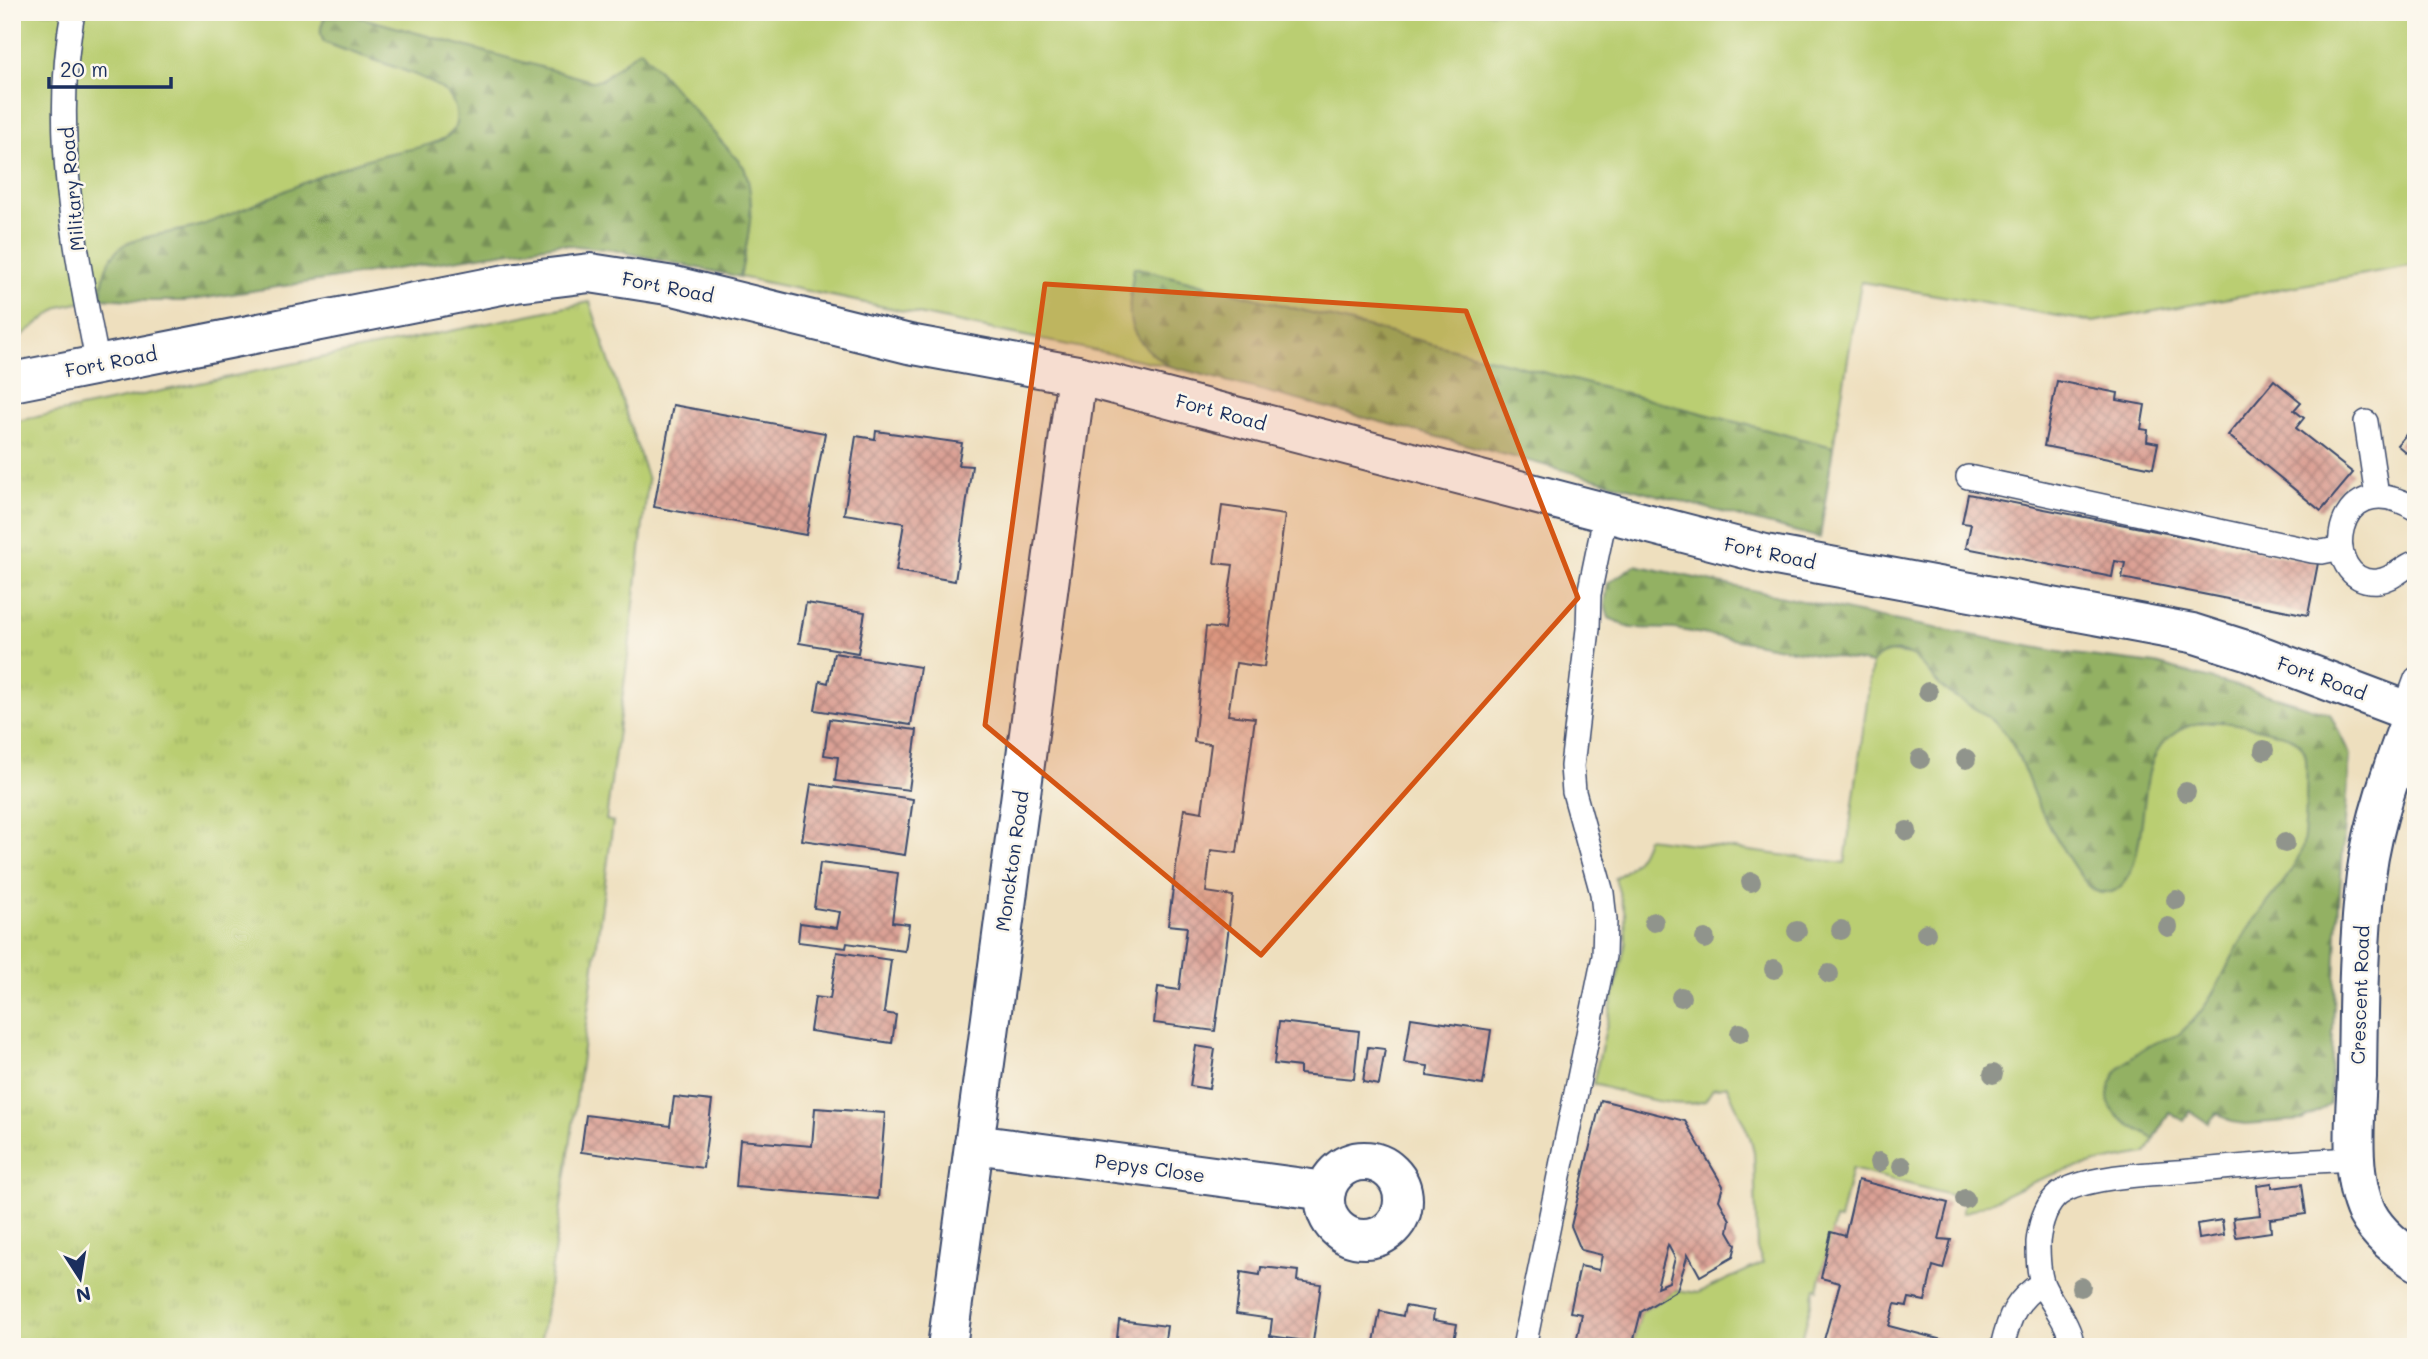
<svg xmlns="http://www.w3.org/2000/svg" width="2428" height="1359" font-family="Mali,sans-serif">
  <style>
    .green { fill: #bace72; stroke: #6a7e68; stroke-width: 2 }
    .forest { fill: url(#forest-firs); stroke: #577061; stroke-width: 2 }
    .park { fill: url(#park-tufts); stroke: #6a7e68; stroke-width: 2 }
    .building { fill: url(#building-cross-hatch); fill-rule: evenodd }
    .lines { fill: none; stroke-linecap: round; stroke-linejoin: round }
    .service-casing { stroke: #3b496c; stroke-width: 26 }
    .minor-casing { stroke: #3b496c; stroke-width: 42 }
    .tertiary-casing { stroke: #3b496c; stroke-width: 42 }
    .service { stroke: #fff; stroke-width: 23 }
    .minor { stroke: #fff; stroke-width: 38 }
    .tertiary { stroke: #fff; stroke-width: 38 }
    .tree { fill: #90948c }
    .marked { fill: #d45514; fill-opacity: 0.2; stroke: #d45514; stroke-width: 5; stroke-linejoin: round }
    .labels { text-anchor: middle; stroke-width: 5; stroke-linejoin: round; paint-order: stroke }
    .street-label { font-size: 19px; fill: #1b2f5e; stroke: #fbf7ec }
  </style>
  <defs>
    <pattern id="forest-firs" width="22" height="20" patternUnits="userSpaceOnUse" patternTransform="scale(1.75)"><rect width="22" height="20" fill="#93b164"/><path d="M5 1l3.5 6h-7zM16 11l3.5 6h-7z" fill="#779056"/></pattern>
    <pattern id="park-tufts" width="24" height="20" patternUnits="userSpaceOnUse" patternTransform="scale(1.75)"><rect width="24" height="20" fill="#bace72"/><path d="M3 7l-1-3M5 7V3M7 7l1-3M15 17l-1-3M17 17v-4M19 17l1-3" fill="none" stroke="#9fb165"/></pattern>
    <pattern id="building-cross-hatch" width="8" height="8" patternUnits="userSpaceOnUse" patternTransform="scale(1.75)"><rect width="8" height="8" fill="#dba195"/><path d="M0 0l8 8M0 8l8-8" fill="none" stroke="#b1847d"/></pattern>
  </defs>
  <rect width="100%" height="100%" fill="#fbf7ec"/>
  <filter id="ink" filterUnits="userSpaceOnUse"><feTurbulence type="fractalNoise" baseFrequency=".0143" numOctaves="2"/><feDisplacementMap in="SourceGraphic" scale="14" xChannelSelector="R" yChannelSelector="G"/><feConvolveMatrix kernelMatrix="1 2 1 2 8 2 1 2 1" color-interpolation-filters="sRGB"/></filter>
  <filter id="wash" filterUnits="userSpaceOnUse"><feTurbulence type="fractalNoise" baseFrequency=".00686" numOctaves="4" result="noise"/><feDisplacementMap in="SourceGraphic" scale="28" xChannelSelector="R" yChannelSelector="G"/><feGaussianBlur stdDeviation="1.57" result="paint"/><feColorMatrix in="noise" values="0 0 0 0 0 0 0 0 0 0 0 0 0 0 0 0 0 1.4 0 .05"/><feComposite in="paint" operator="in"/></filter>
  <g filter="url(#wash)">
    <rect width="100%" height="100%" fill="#eedfbe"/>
    <!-- green -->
    <g class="green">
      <path d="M12,12H2416V265L2093,322L1861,282L1833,447L1157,273L1151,353L1169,366L740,277L748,237L751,203L613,72L601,80L101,298L60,307L12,343Z"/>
      <path d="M1888,652L2131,685L2319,728L2313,851L2146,1154C2107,1161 2068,1167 2031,1183C2007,1193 1987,1206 1962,1213L1965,1199L1852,1169L1840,1220L1835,1219L1818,1289L1815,1288L1800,1347H1632L1641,1312L1677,1290L1698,1293L1763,1263L1757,1249L1754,1153L1750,1137L1727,1086L1713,1089L1705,1101C1674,1111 1624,1092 1593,1084L1626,942L1625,913L1615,878C1632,868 1641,857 1647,838L1845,863L1872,664L1877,656Z"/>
    </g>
    <!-- forest -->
    <g class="forest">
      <path d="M348,14L592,81L601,80L640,49L744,167C758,203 747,242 740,277L613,250L559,244L186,301H147L101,298C103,277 105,260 122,246C135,236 181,232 199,226C261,205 319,171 382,155C400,150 439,147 452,132C459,123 457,107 450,97C431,73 354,56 324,42C319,33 320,27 325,17Z"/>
      <path d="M1134,267L1833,447L1820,538L1169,366C1122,334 1127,319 1134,267Z"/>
      <path d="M1635,565L1872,616L2065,653L2156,664L2280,698L2330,714L2350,755L2337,931L2330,1105L2302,1120L2245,1124L2232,1122L2217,1113L2208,1123L2190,1111L2184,1121L2169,1112L2154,1139C2140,1130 2108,1117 2108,1097C2109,1070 2135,1052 2157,1042C2164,1039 2173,1038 2179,1034C2183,1031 2188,1025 2192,1022C2216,996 2228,961 2247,931C2264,904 2292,878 2302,848C2306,834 2307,775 2306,759C2304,740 2289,736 2273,732C2238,724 2202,712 2171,736C2163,742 2154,755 2151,765C2140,796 2146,875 2114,891C2097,899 2086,884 2077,871C2062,849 2047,824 2036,800C2026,776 2019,751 2003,731C1988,712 1965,705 1946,691C1933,682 1926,665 1913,657C1900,648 1880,651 1872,664L1674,629L1631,628L1609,618L1605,604L1608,583Z"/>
    </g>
    <!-- park -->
    <path class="park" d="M590,302L648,480L629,648L606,820L613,822L571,1139L540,1347H12V422Z"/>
    <g id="blocks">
      <!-- building -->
      <g class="building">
        <path d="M2274,380L2301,402L2294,410L2304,418L2296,428L2353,473L2321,511L2228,435Z"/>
        <path d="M2057,381L2118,393L2117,400L2145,405L2141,429L2148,430L2147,441L2158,443L2153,468L2044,446Z"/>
        <path d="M673,405L825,433L806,535L654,507Z"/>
        <path d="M2416,423V461L2397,445Z"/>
        <path d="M876,431L962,443L958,465L972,466L955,581L896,571L904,523L844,514L856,436L875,439Z"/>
        <path d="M1968,494L2318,563L2308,615L2122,578L2125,563L2115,561L2112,577L1966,548L1971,524L1962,523Z"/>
        <path d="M1222,506L1285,515L1264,667L1236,663L1228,715L1255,718L1237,853L1211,850L1206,892L1233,896L1215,1031L1154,1023L1158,987L1179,990L1187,927L1168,925L1184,809L1202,812L1211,744L1194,742L1206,627L1224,629L1233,565L1214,563Z"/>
        <path d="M806,603L865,612L858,653L799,643Z"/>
        <path d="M834,653L920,667L911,725L815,710L820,681L828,683Z"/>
        <path d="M829,719L917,730L909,790L835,781L838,757L824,755Z"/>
        <path d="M811,784L913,799L905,855L802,840Z"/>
        <path d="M820,863L898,873L892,922L909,924L905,951L847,943L846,948L798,942L800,923L837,928L840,912L814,908Z"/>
        <path d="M837,952L891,960L884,1013L896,1015L892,1043L810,1031L815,997L830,999Z"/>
        <path d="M1411,1018L1491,1030L1483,1085L1427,1076L1428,1066L1404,1063Z"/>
        <path d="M1279,1022L1359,1031L1354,1079L1300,1074V1067L1274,1064Z"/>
        <path d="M1196,1046L1215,1049L1209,1089L1190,1086Z"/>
        <path d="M1368,1047L1385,1049L1379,1085L1363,1082Z"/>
        <path d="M674,1097L712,1101L703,1168L581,1152L586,1115L670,1126Z"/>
        <path d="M1601,1100L1685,1121L1723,1186L1719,1200L1730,1220L1728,1231L1736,1245L1733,1257L1700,1276L1688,1254L1677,1290L1641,1312L1632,1347H1575L1582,1314L1570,1312L1580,1266L1599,1270L1602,1255L1581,1250L1571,1226ZM1668,1245L1675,1258L1669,1282L1657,1287Z"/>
        <path d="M815,1108L885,1113L878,1199L736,1187L740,1140L812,1146Z"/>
        <path d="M1858,1180L1948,1203L1939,1239L1951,1240L1943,1269L1933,1266L1925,1301L1909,1298L1907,1306L1895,1304L1889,1326L1969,1347H1822L1840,1283L1821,1278L1831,1232L1845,1236Z"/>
        <path d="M2272,1183V1188L2302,1184L2306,1214L2270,1219L2271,1232L2236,1237L2233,1218L2260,1215L2257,1185Z"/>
        <path d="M2222,1220L2224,1235L2199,1239L2197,1224Z"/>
        <path d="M1261,1267L1298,1271L1297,1281L1321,1284L1313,1342L1270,1336L1272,1319L1236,1314L1241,1272L1260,1275Z"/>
        <path d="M1405,1306L1434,1311L1433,1320L1457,1324L1453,1347H1373L1380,1311L1403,1316Z"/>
        <path d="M1119,1320L1167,1326L1164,1347H1116Z"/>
      </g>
    </g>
  </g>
  <g filter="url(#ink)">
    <use href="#blocks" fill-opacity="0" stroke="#3b496c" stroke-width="2"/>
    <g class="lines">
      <!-- service casing -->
      <g class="service-casing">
        <g id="service">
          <path d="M73,12C51,130 75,249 98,365"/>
          <path d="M2366,422L2377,496"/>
          <path d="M1968,477L2312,551L2322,552L2341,548"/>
          <path d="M2416,509C2330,458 2318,587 2378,581C2394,579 2402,567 2416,562"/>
          <path d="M2405,709L2416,679"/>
          <path d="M1524,1347L1604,956L1605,920L1602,893L1574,792L1572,766L1588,629L1589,594L1606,512"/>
          <path d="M2002,1347C2009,1317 2016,1299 2042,1283"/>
          <path d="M2073,1347C2069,1322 2053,1307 2043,1285C2038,1272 2038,1256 2038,1242C2040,1225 2045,1205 2059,1194C2086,1175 2157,1174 2190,1171C2245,1166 2301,1161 2356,1159"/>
        </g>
      </g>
      <!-- minor casing -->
      <g class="minor-casing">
        <g id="minor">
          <path d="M2413,713C2394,764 2373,821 2366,876C2358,942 2358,1010 2357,1077C2355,1118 2349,1175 2367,1213C2378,1234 2397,1248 2416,1261"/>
          <path d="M974,1144L1326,1191"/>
          <circle cx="1364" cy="1200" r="39"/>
          <path d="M947,1347L1077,375"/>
        </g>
      </g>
      <!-- tertiary casing -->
      <g class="tertiary-casing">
        <path id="tertiary" d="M12,382L516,282L590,273L674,286L909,344L1077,375L1765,554L2192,633L2249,651L2416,714"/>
      </g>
      <!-- service -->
      <use href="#service" class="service"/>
      <!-- minor -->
      <use href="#minor" class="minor"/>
      <!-- tertiary -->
      <use href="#tertiary" class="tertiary"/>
    </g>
    <!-- trees -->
    <g class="tree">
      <circle cx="1928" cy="692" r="10"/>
      <circle cx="2264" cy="750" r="10"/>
      <circle cx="1920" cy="759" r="10"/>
      <circle cx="1966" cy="759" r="10"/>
      <circle cx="2186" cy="792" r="10"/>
      <circle cx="1907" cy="831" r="10"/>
      <circle cx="2285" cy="843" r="10"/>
      <circle cx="1751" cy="882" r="10"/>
      <circle cx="2176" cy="900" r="10"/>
      <circle cx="1654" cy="922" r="10"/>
      <circle cx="2168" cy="927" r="10"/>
      <circle cx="1841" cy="930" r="10"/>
      <circle cx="1797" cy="931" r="10"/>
      <circle cx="1926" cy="933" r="10"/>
      <circle cx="1705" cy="939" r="10"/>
      <circle cx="1774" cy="969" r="10"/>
      <circle cx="1829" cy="974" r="10"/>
      <circle cx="1681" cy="997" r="10"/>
      <circle cx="1740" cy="1033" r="10"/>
      <circle cx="1993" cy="1074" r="10"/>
      <circle cx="1879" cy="1162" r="10"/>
      <circle cx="1902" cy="1166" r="10"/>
      <circle cx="1965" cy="1199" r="10"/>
      <circle cx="2081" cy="1287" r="10"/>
    </g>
  </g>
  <!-- marked area -->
  <path class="marked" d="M1045,284L1466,311L1578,598L1261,955L985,725Z"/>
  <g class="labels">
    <!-- street labels -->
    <g class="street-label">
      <text transform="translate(72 189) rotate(-95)" y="7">Military Road</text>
      <text transform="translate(668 287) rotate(11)" y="7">Fort Road</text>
      <text transform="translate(111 362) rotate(-11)" y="7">Fort Road</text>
      <text transform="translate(1221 412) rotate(15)" y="7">Fort Road</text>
      <text transform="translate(1770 553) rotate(12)" y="7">Fort Road</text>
      <text transform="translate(2322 678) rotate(20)" y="7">Fort Road</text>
      <text transform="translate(1012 861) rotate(-82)" y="7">Monckton Road</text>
      <text transform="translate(2360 995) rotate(-88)" y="7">Crescent Road</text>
      <text transform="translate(1150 1168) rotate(8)" y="7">Pepys Close</text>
    </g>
  </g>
  <!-- margin -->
  <rect width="2428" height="1359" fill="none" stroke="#fbf7ec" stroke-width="42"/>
  <!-- north arrow -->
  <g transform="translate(80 1278) rotate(168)" stroke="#fbf7ec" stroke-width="5" paint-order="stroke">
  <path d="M0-5L12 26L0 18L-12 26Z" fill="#1b2f5e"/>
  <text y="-10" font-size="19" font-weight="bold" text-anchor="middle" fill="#1b2f5e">N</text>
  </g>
  <!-- scale -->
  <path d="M49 77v10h122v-10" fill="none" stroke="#1b2f5e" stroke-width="3.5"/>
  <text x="60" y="77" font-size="21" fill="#1b2f5e" stroke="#fbf7ec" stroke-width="5" paint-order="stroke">20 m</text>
</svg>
